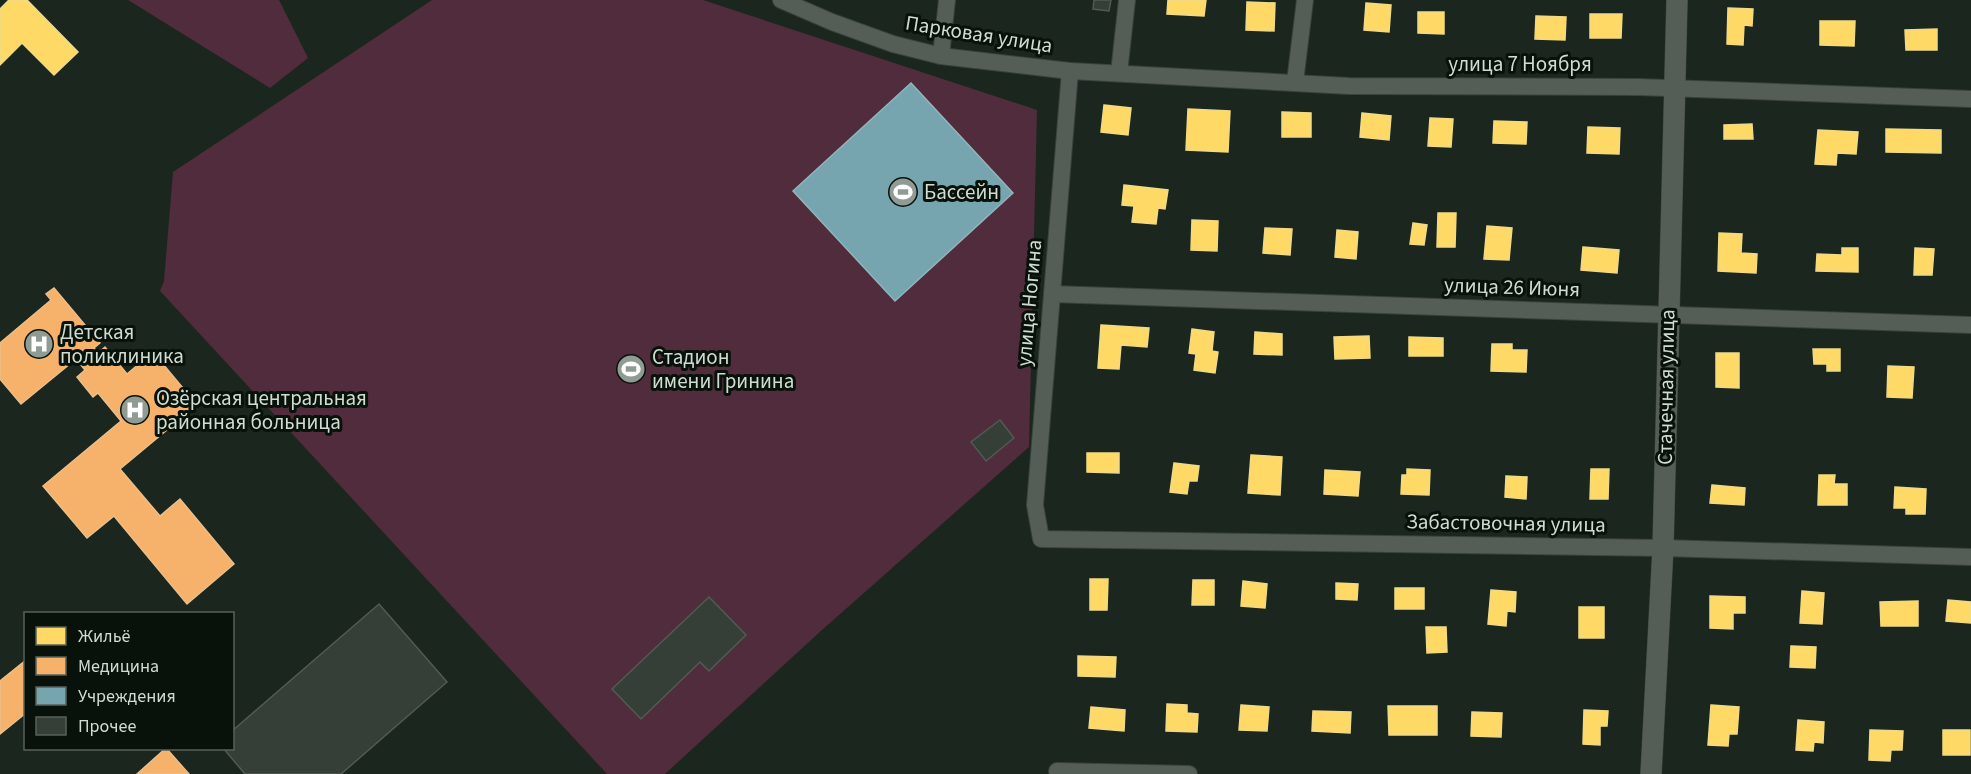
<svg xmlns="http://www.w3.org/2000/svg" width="1971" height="774" font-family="'Source Sans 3',sans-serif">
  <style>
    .green { fill: #512c3c }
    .homes { fill: #ffd966; stroke: #f1da86; stroke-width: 1.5 }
    .health { fill: #f6b26b; stroke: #eabf8a; stroke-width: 1.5 }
    .public { fill: #76a5af; stroke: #91b6ba; stroke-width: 1.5 }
    .building { fill: #353e37; stroke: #515a53; stroke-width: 1.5 }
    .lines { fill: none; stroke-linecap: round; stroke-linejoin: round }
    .minor-casing { stroke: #39423c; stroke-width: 18 }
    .tertiary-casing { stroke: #39423c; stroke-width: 22 }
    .minor { stroke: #545e57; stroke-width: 16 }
    .tertiary { stroke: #545e57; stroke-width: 21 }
    .labels { text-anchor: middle; stroke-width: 6; stroke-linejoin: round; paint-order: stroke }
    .street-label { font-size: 21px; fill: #cfdcd2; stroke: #08110a }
    .poi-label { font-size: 21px; fill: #cfdcd2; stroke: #08110a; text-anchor: start }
  </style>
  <rect width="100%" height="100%" fill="#1b261e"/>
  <!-- green -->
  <g class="green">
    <path d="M128,0H279L308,58L270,88Z"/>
    <path d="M432,0H703L1037,110L1029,447L822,630L665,774H607L160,291L164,281L173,172Z"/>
  </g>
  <!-- homes -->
  <g class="homes">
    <path d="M9,0H27L78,52L54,75L22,43L0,65V9Z"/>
    <path d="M1168,0H1206L1204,16L1167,14Z"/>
    <path d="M1247,2L1275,3L1274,31L1246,30Z"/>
    <path d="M1366,3L1391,5L1389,32L1364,30Z"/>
    <path d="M1728,8L1753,9L1752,26L1744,25L1743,45L1727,44Z"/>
    <path d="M1418,12H1444V34L1418,33Z"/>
    <path d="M1590,14H1622L1621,38H1590Z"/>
    <path d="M1536,16L1566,17L1565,40L1535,39Z"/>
    <path d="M1820,21H1855L1854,46L1820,45Z"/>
    <path d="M1937,29V50H1906L1905,30Z"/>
    <path d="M1104,105L1131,108L1128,135L1101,132Z"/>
    <path d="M1188,109L1230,111L1228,152L1186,150Z"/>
    <path d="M1282,112L1311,113V137H1282Z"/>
    <path d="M1362,113L1391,116L1389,140L1360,137Z"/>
    <path d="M1430,118L1453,119L1451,147L1428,146Z"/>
    <path d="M1494,121L1527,122L1526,144L1493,143Z"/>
    <path d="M1752,124L1753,139H1724V125Z"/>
    <path d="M1588,127L1620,128L1619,154L1587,153Z"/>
    <path d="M1886,129L1941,130V153L1886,152Z"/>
    <path d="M1818,130L1858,132L1856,154L1837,153L1836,165L1815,164Z"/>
    <path d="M1124,185L1168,190L1165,209L1158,208L1156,224L1132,222L1134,206L1122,205Z"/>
    <path d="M1438,213H1456L1455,247H1437Z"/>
    <path d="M1192,220L1218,221L1217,251L1191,250Z"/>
    <path d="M1413,223L1427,225L1424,245L1410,244Z"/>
    <path d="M1487,226L1512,228L1509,260L1484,259Z"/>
    <path d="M1265,228L1292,229L1290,255L1263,253Z"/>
    <path d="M1337,230L1358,232L1356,259L1335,257Z"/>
    <path d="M1719,233L1742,234L1741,253L1757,254L1756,273L1718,271Z"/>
    <path d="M1583,247L1619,250L1617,273L1581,270Z"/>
    <path d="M1842,248H1858V272L1816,271L1817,254L1842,255Z"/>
    <path d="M1915,248L1934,249L1932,275H1914Z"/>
    <path d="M1101,325L1149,328L1147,347L1121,345L1119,369L1098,368Z"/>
    <path d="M1192,329L1214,332L1212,351L1218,352L1215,373L1194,370L1196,354L1189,353Z"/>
    <path d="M1255,332L1282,334V355L1254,354Z"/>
    <path d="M1369,336L1370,358L1335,359L1334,337Z"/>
    <path d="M1409,337L1443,338V356H1409Z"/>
    <path d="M1492,344H1512V350H1527L1526,372L1491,371Z"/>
    <path d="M1813,349H1840V371H1827V364H1814Z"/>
    <path d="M1716,353H1739V388L1716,387Z"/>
    <path d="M1888,366L1914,367L1912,398L1887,397Z"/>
    <path d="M1087,453H1119V473L1087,472Z"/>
    <path d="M1251,455L1282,457L1280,495L1248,493Z"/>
    <path d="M1174,463L1199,466L1197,481H1189L1187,494L1170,492Z"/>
    <path d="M1407,469L1430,470L1429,495L1401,494L1402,475H1407Z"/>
    <path d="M1591,469H1609L1608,499H1590Z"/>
    <path d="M1325,470L1360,472L1358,496L1324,494Z"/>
    <path d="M1819,475H1835L1834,484H1847V505H1818Z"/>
    <path d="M1506,476L1527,477L1526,499L1505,497Z"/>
    <path d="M1712,485L1745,488L1744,505L1710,503Z"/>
    <path d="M1895,487L1926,489L1925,514H1906V508H1894Z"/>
    <path d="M1090,579H1108L1107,610H1090Z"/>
    <path d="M1193,580H1214V605H1192Z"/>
    <path d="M1243,581L1267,584L1265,608L1241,606Z"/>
    <path d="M1336,583L1358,584L1357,600L1336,599Z"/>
    <rect x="1395" y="588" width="29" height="21"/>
    <path d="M1491,590L1516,592L1515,612L1507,611L1506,626L1488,624Z"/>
    <path d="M1802,591L1824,593L1822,624L1800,623Z"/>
    <path d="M1710,596L1745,597V613H1733V629L1710,628Z"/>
    <path d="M1948,600L1971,602V623L1946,621Z"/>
    <path d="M1918,601V626H1881L1880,602Z"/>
    <rect x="1579" y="607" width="25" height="31"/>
    <path d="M1426,627H1446L1447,652L1427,653Z"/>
    <path d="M1791,646L1816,647L1815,668L1790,667Z"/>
    <path d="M1078,656L1116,657L1115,677L1078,676Z"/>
    <path d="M1167,704L1187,705V713L1198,714L1197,732L1166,731Z"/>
    <path d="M1241,705L1269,707L1267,731L1239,730Z"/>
    <path d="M1711,705L1739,707L1737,734H1729L1728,746L1708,745Z"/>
    <path d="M1388,706H1437V735H1389Z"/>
    <path d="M1091,707L1125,710L1124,731L1089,728Z"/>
    <path d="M1584,710L1608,711L1607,726H1600V745L1583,744Z"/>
    <path d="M1313,711L1351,712L1350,733L1312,731Z"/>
    <path d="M1472,712L1502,713L1501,737L1471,736Z"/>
    <path d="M1798,720L1824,722L1823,743L1814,742L1813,751L1796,750Z"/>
    <path d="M1870,730L1903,731L1902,750H1891L1890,761L1869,760Z"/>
    <rect x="1943" y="730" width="27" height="25"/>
  </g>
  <!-- health -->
  <g class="health">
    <path d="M54,288L100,343L94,348L98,353L105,347L127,374L153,352L197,405L120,469L160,516L180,499L234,564L187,604L114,516L87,538L43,486L121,421L98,393L93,397L77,377L85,370L76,359L21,404L0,379V343L51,300L46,294Z"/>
    <path d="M26,660V713L0,734V681Z"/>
    <path d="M166,748L189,774H137Z"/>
  </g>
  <!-- public -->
  <path class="public" d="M911,83L1013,193L895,301L793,191Z"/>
  <!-- building -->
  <g class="building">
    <path d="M1094,0H1111L1109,11L1093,9Z"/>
    <path d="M1000,420L1014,438L986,461L971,442Z"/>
    <path d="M709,597L746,635L709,671L700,662L641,719L612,689Z"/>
    <path d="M379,604L447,682L341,774H245L223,748H232V731Z"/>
  </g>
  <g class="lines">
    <!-- minor casing -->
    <g class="minor-casing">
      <g id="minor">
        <path d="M781,0L832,22L893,44L941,56L1070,71L1349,86L1638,87L1971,99"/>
        <path d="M941,56L947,0"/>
        <path d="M1070,71L1035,505L1041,539L1663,548L1971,557"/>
        <path d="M1119,73L1127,0"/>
        <path d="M1295,82L1305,0"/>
        <path d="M1052,294L1971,325"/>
        <path d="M1057,771L1189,774"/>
      </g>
    </g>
    <!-- tertiary casing -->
    <g class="tertiary-casing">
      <path id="tertiary" d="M1651,774L1663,548L1677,0"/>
    </g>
    <!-- minor -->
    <use href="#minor" class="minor"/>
    <!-- tertiary -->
    <use href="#tertiary" class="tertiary"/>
  </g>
  <!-- icons -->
  <defs>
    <g id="stadium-disc" transform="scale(1.5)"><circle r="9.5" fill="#909c93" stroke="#08110a"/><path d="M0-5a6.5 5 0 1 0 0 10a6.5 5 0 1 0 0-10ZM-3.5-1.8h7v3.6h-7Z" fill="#fff"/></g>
    <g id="hospital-disc" transform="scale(1.5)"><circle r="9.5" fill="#909c93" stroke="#08110a"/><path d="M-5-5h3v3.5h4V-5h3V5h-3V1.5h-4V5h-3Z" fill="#fff"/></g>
  </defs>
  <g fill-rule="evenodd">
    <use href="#stadium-disc" x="903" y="192"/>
    <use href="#hospital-disc" x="39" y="344"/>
    <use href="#stadium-disc" x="631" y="369"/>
    <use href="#hospital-disc" x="135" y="410"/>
  </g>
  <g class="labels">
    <!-- street labels -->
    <g class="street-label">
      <text transform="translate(979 34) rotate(9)" y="7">Парковая улица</text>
      <text x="1520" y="71">улица 7 Ноября</text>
      <text transform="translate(1512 287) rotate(2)" y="7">улица 26 Июня</text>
      <text transform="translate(1029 303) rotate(-85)" y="7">улица Ногина</text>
      <text transform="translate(1666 387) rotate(-89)" y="7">Стачечная улица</text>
      <text transform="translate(1506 523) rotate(1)" y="7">Забастовочная улица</text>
    </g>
    <!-- poi labels -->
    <g class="poi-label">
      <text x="924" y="199">Бассейн</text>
      <text x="60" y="339">Детская<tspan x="60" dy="24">поликлиника</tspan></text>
      <text x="652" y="364">Стадион<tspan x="652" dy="24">имени Гринина</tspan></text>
      <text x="156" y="405">Озёрская центральная<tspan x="156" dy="24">районная больница</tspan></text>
    </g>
  </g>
  <!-- legend -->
  <rect x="24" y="612" width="210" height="138" fill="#08110a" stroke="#58625a" stroke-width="1.5"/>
  <rect x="36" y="627" width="30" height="18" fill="#ffd966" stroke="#58625a" stroke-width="1.5"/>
  <text x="78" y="642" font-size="18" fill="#cfdcd2">Жильё</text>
  <rect x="36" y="657" width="30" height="18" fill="#f6b26b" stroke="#58625a" stroke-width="1.5"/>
  <text x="78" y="672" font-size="18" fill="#cfdcd2">Медицина</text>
  <rect x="36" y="687" width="30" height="18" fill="#76a5af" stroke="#58625a" stroke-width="1.5"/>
  <text x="78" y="702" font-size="18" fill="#cfdcd2">Учреждения</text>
  <rect x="36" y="717" width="30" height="18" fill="#353e37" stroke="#58625a" stroke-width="1.5"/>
  <text x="78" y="732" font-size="18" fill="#cfdcd2">Прочее</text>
</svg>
